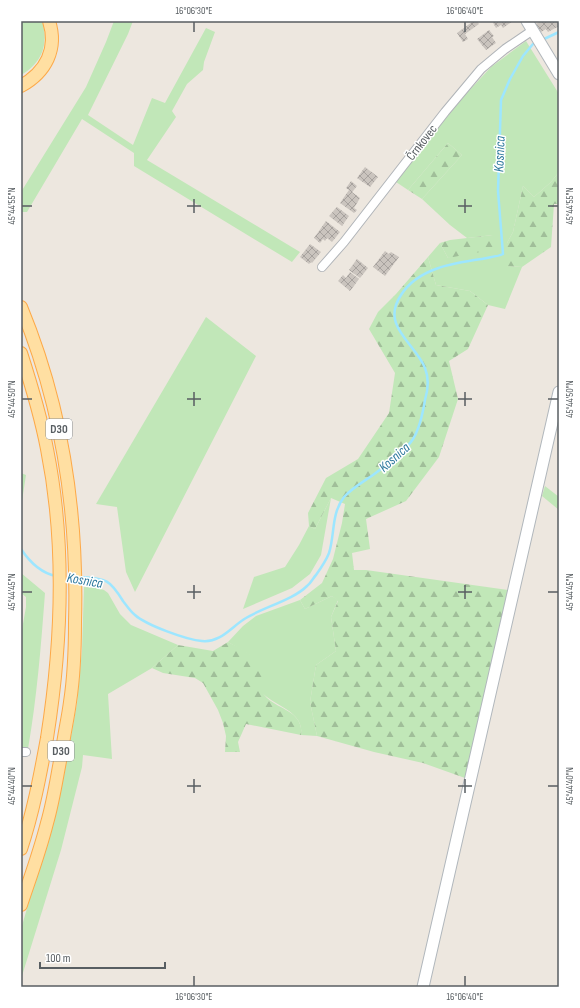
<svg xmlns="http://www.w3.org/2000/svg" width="580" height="1008" font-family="'Sofia Sans Condensed',sans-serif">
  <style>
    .grass { fill: #c1e7b8 }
    .forest { fill: url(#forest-firs) }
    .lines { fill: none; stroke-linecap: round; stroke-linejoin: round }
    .stream { stroke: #9de6ff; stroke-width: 2.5 }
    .building { fill: url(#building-cross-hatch) }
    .minor-casing { stroke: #b0b4b8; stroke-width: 10 }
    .secondary-casing { stroke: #b1b7bc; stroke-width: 13 }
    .primary-casing { stroke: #fda948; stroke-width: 14 }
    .minor { stroke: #fff; stroke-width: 8 }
    .secondary { stroke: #fff; stroke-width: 11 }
    .primary { stroke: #ffdfa2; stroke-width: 12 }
    .ticks { fill: none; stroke: #585e62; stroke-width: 1.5 }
    .labels { text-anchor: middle; stroke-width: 3; stroke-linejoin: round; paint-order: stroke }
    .shield { fill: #fff; stroke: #8a8e91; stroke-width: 1 }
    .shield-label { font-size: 12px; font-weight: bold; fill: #585e62 }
    .street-label { font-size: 13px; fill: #585e62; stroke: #fff }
    .water-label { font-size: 14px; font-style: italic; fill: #2d789d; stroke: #fff }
    .neatline { fill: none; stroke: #585e62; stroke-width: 1.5 }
    .ticks-label { font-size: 10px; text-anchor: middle; fill: #585e62 }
  </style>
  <defs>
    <pattern id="forest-firs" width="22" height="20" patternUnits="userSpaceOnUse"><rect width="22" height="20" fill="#c1e7b8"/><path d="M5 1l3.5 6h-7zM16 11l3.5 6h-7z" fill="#a0be99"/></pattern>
    <pattern id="building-cross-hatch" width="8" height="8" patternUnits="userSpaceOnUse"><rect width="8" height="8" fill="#cac4be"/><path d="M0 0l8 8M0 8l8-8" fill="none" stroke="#a7a29e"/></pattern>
  </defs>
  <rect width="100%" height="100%" fill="#ede7df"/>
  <!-- grass -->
  <g class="grass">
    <path d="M21,21H42C49,44 42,63 21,75Z"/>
    <path d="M114,21H133L128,34L88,115L133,145L152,98L165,103L206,28L215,32L204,62L203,70L187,84L172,111L176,117L147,160L300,252L292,262L134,166V153L82,119L27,212H21V192L86,87L106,42Z"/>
    <path d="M526,41L559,94V172L551,182L534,197L523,186L513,232L507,243V266L522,267L505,309L488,305L470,291L436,285L428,257L440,243L448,258L493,235L467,238L450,225L422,199L462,155L448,143L408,190L396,182L408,164L466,94L491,67Z"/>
    <path d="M206,317L256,356L135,592L126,572L117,507L96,504Z"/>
    <path d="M21,473L26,475L21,507Z"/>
    <path d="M545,486L559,497V510L542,496Z"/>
    <path d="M331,498L321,555L310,574L292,588L243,609L254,577L285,567L299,545L309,526L315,529Z"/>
    <path d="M21,573L45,593C41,646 37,697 28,749H21V635L26,607V597L21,593Z"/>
    <path d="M84,587L97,588L104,590L108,593L120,614L131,625L178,645L152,668L108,694L112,759L83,755L82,767L61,850L21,979V929L52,823L66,764L77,703L82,650Z"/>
    <path d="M332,596L338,600L331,617L336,651L316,665L310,702L317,736L301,735C305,708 267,706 257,686C253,677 253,664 250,655L228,642L243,626L256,616L300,600L305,609Z"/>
  </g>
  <!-- forest -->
  <g class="forest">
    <path d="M448,143L462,155L422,199L408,190Z"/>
    <path d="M559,172V204H554L551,247L522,267L507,266V243L513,232L523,186L534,197L551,182Z"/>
    <path d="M493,235L496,249L448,258L440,243L450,240Z"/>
    <path d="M428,257L436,285L470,291L488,305L468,349L449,361L458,399L439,457L406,501L366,519L370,549L352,553L354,570H366L508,590L465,778L423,763L374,752L317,736L310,702L316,665L336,651L331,617L338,601L332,596L305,609L300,600L322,583L333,559L342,523L345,504L331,498L315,529L309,526L308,513L326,478L358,459L389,413L395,373L369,329L378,312L396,294Z"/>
    <path d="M228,642C241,649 266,659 262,677C262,680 259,684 258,686C261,690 264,695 267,698C280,710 304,712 301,735L246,724L238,742L240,752H225L226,736L223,723L218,710L203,683L195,678L163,673L152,668L178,645L213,651Z"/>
  </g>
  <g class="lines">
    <!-- stream -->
    <g class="stream">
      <path d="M542,40L559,32"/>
      <path d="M21,549C29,561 41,573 56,576"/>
      <path d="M79,577C106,579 109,578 123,601C127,606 130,611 135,615C146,625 187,640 202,641C221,643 232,626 246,618C264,607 293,600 307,586C311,583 313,578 316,575C321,568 326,561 329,553C335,534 331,514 344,497C352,488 363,482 373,475C384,467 406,450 413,439C420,428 423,412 425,400C428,390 429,378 425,368C415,343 380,326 401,295C418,268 454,263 482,259C489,257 497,257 503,254L498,191L501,100L510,79L523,56L533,44L537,42"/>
    </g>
  </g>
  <!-- building -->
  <g class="building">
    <path d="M471,21H477L479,24L465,34L468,39L463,42L457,33L472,22Z"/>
    <path d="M492,21H513L503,28L501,25L496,28Z"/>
    <path d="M541,21H559V26L548,32L546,29L541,32L536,24Z"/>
    <path d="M489,30L494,36L492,37L496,43L486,50L477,39Z"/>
    <path d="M365,167L378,177L370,187L357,178Z"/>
    <path d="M351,181L357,186L352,192L360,198L354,208L357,210L354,213L340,203L349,190L346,188Z"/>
    <path d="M337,207L349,216L342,226L329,216Z"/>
    <path d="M326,221L340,232L332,242L327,238L325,241L323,239L320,243L314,238Z"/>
    <path d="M310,244L321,252L312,263L311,262L309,264L300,257Z"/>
    <path d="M385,251L389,254L391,252L399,257L385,276L373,267Z"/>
    <path d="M357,259L368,268L360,278L349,270Z"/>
    <path d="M350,272L359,279L350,291L338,281L343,275L346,278Z"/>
  </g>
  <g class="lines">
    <!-- minor casing -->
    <g class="minor-casing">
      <g id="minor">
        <path d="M322,267L344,242L445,112L481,69L505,49L533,30"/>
        <path d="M21,752H26"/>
      </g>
    </g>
    <!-- secondary casing -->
    <g class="secondary-casing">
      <g id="secondary">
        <path d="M527,21L559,74"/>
        <path d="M423,987L559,392"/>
      </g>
    </g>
    <!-- primary casing -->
    <g class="primary-casing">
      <g id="primary">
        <path d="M21,86C46,72 58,49 49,21"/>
        <path d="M21,307C62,406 78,515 75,622C75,649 74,676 70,702C68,718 64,734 62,751C57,775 54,799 47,823C40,851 30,878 21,905"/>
        <path d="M21,353C31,384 41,417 47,449C66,544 62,643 47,738C40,776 33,813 21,849"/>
      </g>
    </g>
    <!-- minor -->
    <use href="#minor" class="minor"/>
    <!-- secondary -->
    <use href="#secondary" class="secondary"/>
    <!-- primary -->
    <use href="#primary" class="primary"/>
  </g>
  <!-- ticks -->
  <path class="ticks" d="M194,22V32M465,22V32M194,199V213M465,199V213M22,206H32M187,206H201M458,206H472M548,206H558M194,392V406M465,392V406M22,399H32M187,399H201M458,399H472M548,399H558M194,585V599M465,585V599M22,592H32M187,592H201M458,592H472M548,592H558M194,779V793M465,779V793M22,786H32M187,786H201M458,786H472M548,786H558M194,976V986M465,976V986"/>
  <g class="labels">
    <!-- shield labels -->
    <g class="shield">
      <rect x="46" y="419" width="26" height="20" rx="3"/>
      <rect x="48" y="741" width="26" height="20" rx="3"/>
    </g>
    <g class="shield-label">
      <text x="59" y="433">D30</text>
      <text x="61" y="755">D30</text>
    </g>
    <!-- street labels -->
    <g class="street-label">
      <text transform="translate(421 142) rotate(-52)" y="5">Črnkovec</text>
    </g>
    <!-- water labels -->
    <g class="water-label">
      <text transform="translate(499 154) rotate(-88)" y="5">Kosnica</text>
      <text transform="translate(394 457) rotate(-42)" y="5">Kosnica</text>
      <text transform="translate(85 580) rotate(10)" y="5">Kosnica</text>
    </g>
  </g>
  <!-- border -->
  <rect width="580" height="1008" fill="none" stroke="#ffffff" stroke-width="44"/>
  <!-- scale -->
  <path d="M40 962v6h125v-6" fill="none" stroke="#585e62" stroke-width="2"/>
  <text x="46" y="962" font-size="12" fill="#585e62" stroke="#ffffff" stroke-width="3" paint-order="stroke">100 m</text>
  <rect x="22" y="22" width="536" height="964" class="neatline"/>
  <g class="ticks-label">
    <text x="194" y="14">16°06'30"E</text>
    <text x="465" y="14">16°06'40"E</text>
    <text transform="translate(11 206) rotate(-90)" y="4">45°44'55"N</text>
    <text transform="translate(569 206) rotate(-90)" y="4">45°44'55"N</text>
    <text transform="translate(11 399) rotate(-90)" y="4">45°44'50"N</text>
    <text transform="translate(569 399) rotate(-90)" y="4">45°44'50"N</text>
    <text transform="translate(11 592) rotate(-90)" y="4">45°44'45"N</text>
    <text transform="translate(569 592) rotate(-90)" y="4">45°44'45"N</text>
    <text transform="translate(11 786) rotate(-90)" y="4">45°44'40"N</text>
    <text transform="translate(569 786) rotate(-90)" y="4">45°44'40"N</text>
    <text x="194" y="1000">16°06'30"E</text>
    <text x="465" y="1000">16°06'40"E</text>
  </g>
</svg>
